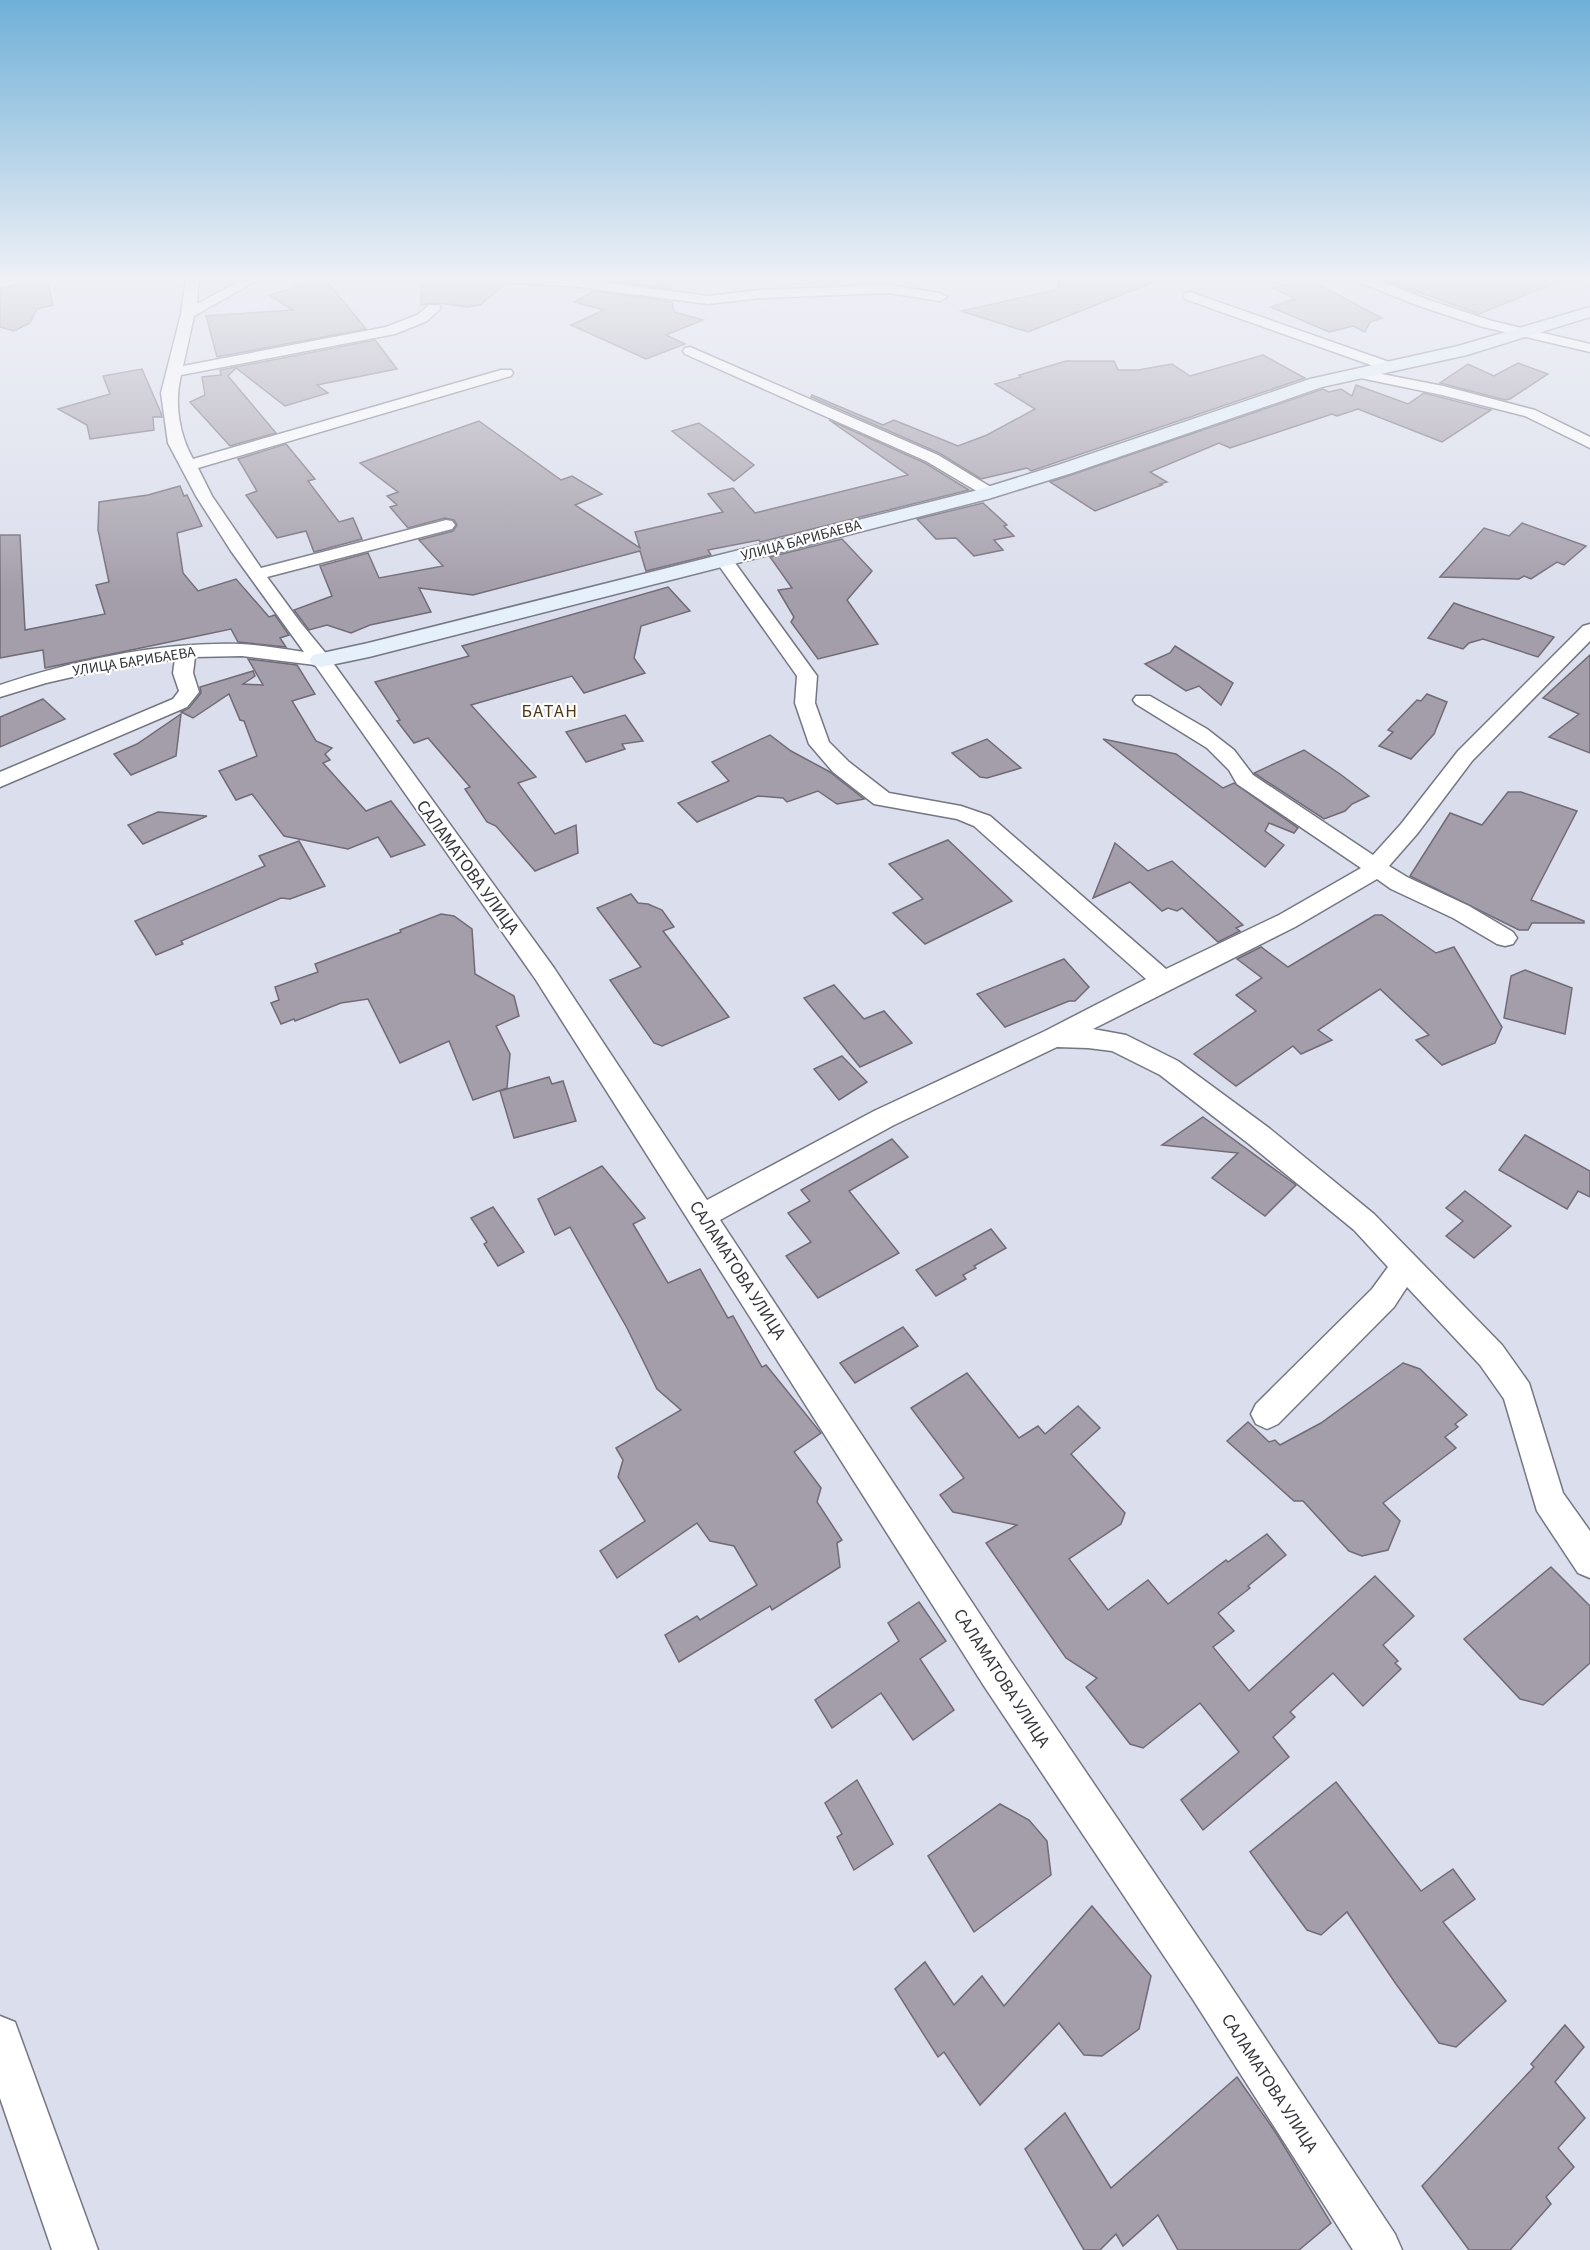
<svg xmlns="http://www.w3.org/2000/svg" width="1590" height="2250" font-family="'Source Sans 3',sans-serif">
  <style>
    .building { fill: #a49eaa; stroke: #716b77; stroke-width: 1.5 }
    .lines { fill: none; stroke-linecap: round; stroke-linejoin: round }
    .street-casing { stroke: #747683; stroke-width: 3 }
    .secondary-casing { stroke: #747683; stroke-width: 3 }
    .street { fill: #fff; fill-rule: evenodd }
    .secondary { fill: #e5f0fb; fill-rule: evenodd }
    .labels { text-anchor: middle; stroke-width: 4.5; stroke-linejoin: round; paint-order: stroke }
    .far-street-label { font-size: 15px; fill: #34353b; stroke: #fff }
    .far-quarter-label { font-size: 18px; letter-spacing: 1.5px; fill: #4e3714; stroke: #fff }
    .street-label { font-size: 18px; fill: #34353b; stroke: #fff }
  </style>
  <rect width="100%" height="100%" fill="#dbdeec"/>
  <!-- building -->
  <g class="building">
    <path d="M422,277H475L484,283L505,284L480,305L467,307L439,303L421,305Z"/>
    <path d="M620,277H669L671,289L612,281Z"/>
    <path d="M1058,277H1164V278L1028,332L961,311L1059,289Z"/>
    <path d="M1377,277H1569L1479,314Z"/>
    <path d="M1307,278L1374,314L1382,318L1370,322L1365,332L1353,326L1329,332L1271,307L1295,299L1273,288Z"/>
    <path d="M325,279L366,329L217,357L206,316L293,310L269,295Z"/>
    <path d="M47,280L53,305L37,309L30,323L14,331L0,327V289Z"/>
    <path d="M594,291L672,302L674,312L703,320L666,335L685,344L646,359L571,325L604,310L574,302Z"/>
    <path d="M375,340L397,369L317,385L328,393L285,406L236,368L228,376L276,433L230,446L190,402L205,395L202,377L221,375L220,370Z"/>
    <path d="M1263,355L1305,378L1031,471L1027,468L981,479L939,453L811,397L812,395L883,425L894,420L958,446L987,435L1035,409L995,384L1021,377L1019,375L1066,361H1114L1118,370H1138L1172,364L1190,376Z"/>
    <path d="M1518,363L1548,374L1510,399L1505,400L1440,383L1468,364L1494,376Z"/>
    <path d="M142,369L161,413L162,417H153L154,430L90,439L87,425L58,409L110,394L103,376Z"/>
    <path d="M1356,385L1408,404L1424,393L1491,410L1442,442L1358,409L1337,416L1332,414L1230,448L1219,443L1150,472L1167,482L1160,484L1162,485L1095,511L1050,482L1323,389L1329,392L1341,389L1352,396Z"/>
    <path d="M829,420L925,463L969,490L760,542L759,540L708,550L711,555L646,571L640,551L473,595L419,588L431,612L370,625L351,633L327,625L309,630L294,610L332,596L320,566L368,553L379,578L443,566L419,540L453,531L457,525L454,520L445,518L408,528L390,507L397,505L387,496L398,492L360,463L479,421L561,480L572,476L602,494L575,505L640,548L635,532L723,512L708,494L733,488L755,513L908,475Z"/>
    <path d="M699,423L717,436L754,465L734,481L672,431Z"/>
    <path d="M286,444L315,479L308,481L339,522L353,518L362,539L314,552L306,531L277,538L246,495L257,491L238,459Z"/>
    <path d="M180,486L184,496L187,495L202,526L177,533L183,573L198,591L236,579L269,617L275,615L289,635L280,638L286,647L238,642L231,629L45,668L43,650L0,658V535H20L25,630L105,614L96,585L109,582L98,530L99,502L148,495Z"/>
    <path d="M983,503L1007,525L1004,526L1014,536L994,540L1003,550L974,556L956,538L936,539L917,519Z"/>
    <path d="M1522,523L1586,546L1564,565L1557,562L1531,579L1524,576L1519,579L1440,577L1484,528L1509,536Z"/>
    <path d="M842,539L872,571L847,600L878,644L818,659L791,622L794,617L778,590L792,588L770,557Z"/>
    <path d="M668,587L690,611L641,626L634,658L645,673L584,693L572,676L471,705L536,777L518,783L555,834L576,825L578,853L535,871L496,826L487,822L465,789L470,787L428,738L414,743L397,721L400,720L375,682L469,656L462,646Z"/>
    <path d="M1454,603L1465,607L1554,637L1538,657L1483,639L1469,643L1463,649L1428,638Z"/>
    <path d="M1175,646L1233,683L1221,705L1199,686L1186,691L1145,664L1170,653Z"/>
    <path d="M1590,655V753L1549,737L1579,714L1543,698Z"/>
    <path d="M248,659L297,665L315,694L292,701L316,741L332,748L325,754L330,760L323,763L366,811L391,801L425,845L391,857L378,837L348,849L284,836L252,794L236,800L219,771L257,756L244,721L240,720L229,694L193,718L181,712L189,708L201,693L200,687L253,671L255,676L243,684L263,685Z"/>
    <path d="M1427,694L1447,702L1434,734L1411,759L1379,746L1393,732L1388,730L1417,700L1421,701Z"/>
    <path d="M43,699L65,719L0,747V717Z"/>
    <path d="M181,714L176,756L131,775L114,754L137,744Z"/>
    <path d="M625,715L643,741L622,744L625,749L586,762L566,732Z"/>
    <path d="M770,735L791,751L830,772L864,799L837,804L818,791L787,802L783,798L758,796L697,822L678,803L729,781L712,762Z"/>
    <path d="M987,739L1021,768L987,778L980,777L952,753Z"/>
    <path d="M1103,739L1176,754L1223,788L1234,783L1298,828L1294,833L1269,823L1265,831L1284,845L1265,867Z"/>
    <path d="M1304,750L1340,774L1369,796L1352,804L1345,811L1324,819L1254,773Z"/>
    <path d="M1508,792H1521L1577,811L1531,900L1584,921V923H1532L1528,930H1519L1410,876L1450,813L1482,825Z"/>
    <path d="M158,812L207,816L143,844L128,825Z"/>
    <path d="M948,840L1012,901L925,944L893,913L923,899L889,864Z"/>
    <path d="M299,841L325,886L290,899L281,898L181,941L183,944L156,955L135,921L265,866L259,856Z"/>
    <path d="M1115,843L1148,871L1172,861L1243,925L1236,928L1240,931L1218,942L1182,908L1177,911L1168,908L1162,911L1130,882L1093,898Z"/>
    <path d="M631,894L638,903L648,904L662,910L674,927L663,931L729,1017L662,1046L654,1043L610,980L641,967L597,908Z"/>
    <path d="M441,914L454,916L472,929L475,974L514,996L519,1016L496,1026L510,1054L507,1088L473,1100L449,1041L400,1063L368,999L341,1003L295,1021L294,1019L281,1024L271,1003L279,1000L275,987L318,972L315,964L401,932L400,930Z"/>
    <path d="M1375,915H1382L1436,953L1454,947L1502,1027L1495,1043L1442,1065L1416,1040L1429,1035L1380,989L1318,1030L1332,1040L1301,1054L1293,1046L1236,1086L1194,1054L1256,1011L1236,995L1262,978L1237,959L1261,947L1288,967Z"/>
    <path d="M1064,959L1089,987L1075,1001H1069L1005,1027L977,994Z"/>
    <path d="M1525,970L1572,988L1565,1034L1504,1018L1511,976Z"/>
    <path d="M834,985L864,1019L884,1011L912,1043L860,1067L804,998Z"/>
    <path d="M842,1056L867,1082L839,1100L814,1069Z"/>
    <path d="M549,1077L552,1084L563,1081L576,1121L514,1138L500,1091Z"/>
    <path d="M1203,1117L1296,1185L1265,1216L1212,1178L1238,1153L1162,1145Z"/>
    <path d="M1525,1135L1590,1171V1197L1578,1191L1567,1209L1499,1170Z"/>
    <path d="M892,1139L908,1157L849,1191L899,1253L818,1298L786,1256L811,1242L788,1213L810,1201L801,1190Z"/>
    <path d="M602,1166L645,1218L633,1224L668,1283L700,1269L728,1318L733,1316L762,1367L766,1365L821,1433L794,1452L821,1488L817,1502L842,1540L837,1543L840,1567L772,1610L770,1606L679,1662L665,1635L697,1616L700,1620L757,1585L734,1546L710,1541L697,1523L617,1578L600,1551L645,1521L618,1477L623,1460L616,1448L681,1410L657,1389L627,1328L570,1227L555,1235L538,1199Z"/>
    <path d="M1465,1191L1511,1226L1474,1258L1446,1236L1463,1221L1446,1208Z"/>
    <path d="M493,1207L524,1252L498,1266L484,1244L487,1242L471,1218Z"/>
    <path d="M991,1229L1006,1248L974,1266L976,1268L963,1275L966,1279L936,1296L916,1270Z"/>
    <path d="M903,1327L918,1346L855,1383L840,1363Z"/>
    <path d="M1403,1363L1420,1369L1467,1415L1455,1424L1458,1427L1445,1437L1456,1448L1383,1503L1400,1521L1388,1550L1362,1556L1349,1551L1303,1501H1294L1227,1441L1248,1422L1269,1442L1275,1440L1280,1445L1321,1423Z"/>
    <path d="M967,1373L1019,1438L1038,1426L1045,1434L1078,1406L1100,1428L1071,1454L1125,1513L1121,1524L1069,1559L1108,1610L1148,1580L1168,1604L1226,1560L1228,1562L1267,1534L1286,1555L1248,1586L1250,1588L1218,1613L1234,1631L1213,1647L1249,1691L1375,1576L1414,1616L1383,1645L1398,1661L1395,1663L1401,1669L1363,1706L1333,1673L1290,1712L1295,1717L1273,1737L1289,1757L1203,1830L1181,1800L1239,1752L1200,1703L1143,1748L1130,1744L1086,1687L1097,1678L1066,1658L986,1543L1017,1525L953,1512L940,1495L964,1478L911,1408Z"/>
    <path d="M1551,1567L1590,1606V1663L1543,1705L1520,1699L1464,1639Z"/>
    <path d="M919,1602L946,1641L920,1659L954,1710L913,1740L881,1693L832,1728L815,1700L899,1641L888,1623Z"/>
    <path d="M857,1780L893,1844L854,1870L837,1837L842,1834L825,1803Z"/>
    <path d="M1336,1782L1421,1891L1453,1869L1475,1899L1443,1922L1506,2001L1456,2047L1439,2043L1396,1984L1347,1912L1321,1935L1307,1930L1250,1852Z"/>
    <path d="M1000,1804L1029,1820L1047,1841L1051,1875L974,1932L928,1856Z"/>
    <path d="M1092,1906L1151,1976L1139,2029L1102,2056L1084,2055L1059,2023L980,2105L944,2052L938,2057L895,1989L925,1962L954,2005L982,1976L1004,2006Z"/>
    <path d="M1565,2025L1584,2047L1555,2082L1585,2118L1558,2148L1574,2167L1546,2197L1551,2204L1510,2250H1469L1422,2186L1534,2067L1531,2064Z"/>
    <path d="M1237,2077L1276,2133L1331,2223L1299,2250H1178L1158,2215L1123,2246L1116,2234L1100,2250H1084L1025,2149L1065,2113L1111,2188Z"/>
  </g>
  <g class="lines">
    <!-- street casing -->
    <g class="street-casing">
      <g id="street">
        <path d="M9,277H32L30,280L0,287V279Z"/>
        <path d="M186,277H199L197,304L247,277H263L194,316L183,366L386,327L417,315L429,305H439L441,308L427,321L395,334L181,375C174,403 179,434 193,459L501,370H511L513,373L511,376L198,468L212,496L261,568L446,520L452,521L455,525L452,529L267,577L300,622L328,656L554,968L707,1200L874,1111L1045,1031L1146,979L974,826L957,819L874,804L833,772L809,744L795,703L797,676L715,560L718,556H730L817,676L815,703L829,742L849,762L889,793L961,806L990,816L1166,969L1279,915L1361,868L1237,784L1229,770L1207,748L1136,704L1133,700L1136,696H1150L1207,729L1234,750L1253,775L1373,855L1401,824L1458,751L1583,626L1590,624V641L1472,761L1417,834L1389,866L1407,877L1469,906L1513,932L1517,938L1513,944L1505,946L1497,944L1453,918L1391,889L1377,879L1295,927L1093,1029L1126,1035L1178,1061L1269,1128L1374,1214L1502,1345L1529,1383L1563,1493L1590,1531V1578L1578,1573L1537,1511L1504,1399L1480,1365L1407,1287L1394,1307L1278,1424L1267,1429L1256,1424L1251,1414L1256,1404L1372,1289L1388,1267L1354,1230L1249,1144L1160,1075L1112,1051L1088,1048L1057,1047L894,1125L720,1220L1010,1660L1220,1970L1395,2234L1402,2250H1353L1192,1998L984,1686L536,980L315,665L242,656L195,657L193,673L199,692L187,707L0,787V772L173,699L179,691L173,673L175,659L94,672L46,683L0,697V685C76,660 160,642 240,644C261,645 283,649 304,652L231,551L196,496L168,443L161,393L181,314Z"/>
        <path d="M477,277L570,278L708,296L760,290L889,285L940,293L947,297L940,301L889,293L760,298L708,304L570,286L484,281Z"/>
        <path d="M1352,277H1370L1429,300L1492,321L1590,344V352L1483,327L1419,306L1354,280Z"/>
        <path d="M1190,292L1392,363L1394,366L1392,369H1382L1185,299L1183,296L1185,293Z"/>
        <path d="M690,347L938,455L999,492L997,496H985L926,461L685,354L683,351L685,348Z"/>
        <path d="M1356,369L1443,386L1535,410L1590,437V448L1525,416L1442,395L1351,376L1349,373Z"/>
        <path d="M0,2016L15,2022L98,2250H52L0,2098Z"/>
      </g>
    </g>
    <!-- secondary casing -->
    <g class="secondary-casing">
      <path id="secondary" d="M1590,307V317L1467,355L1322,387L1072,473L988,499L369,657L321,667L313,665L309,660L313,655L368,643L974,491L1058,465L1310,379L1458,346Z"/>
    </g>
    <!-- street -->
    <use href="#street" class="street"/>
    <!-- secondary -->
    <use href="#secondary" class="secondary"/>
  </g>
  <!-- sky -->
  <linearGradient id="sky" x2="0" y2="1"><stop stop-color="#6fb0d7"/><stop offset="0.47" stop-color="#eff0f6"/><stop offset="1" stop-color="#eff0f6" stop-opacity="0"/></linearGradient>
  <rect width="1590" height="592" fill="url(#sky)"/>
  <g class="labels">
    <!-- far-street labels -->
    <g class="far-street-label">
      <text transform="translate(801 540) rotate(-15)" y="5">УЛИЦА БАРИБАЕВА</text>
      <text transform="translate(134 661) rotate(-9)" y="5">УЛИЦА БАРИБАЕВА</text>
    </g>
    <!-- far-quarter labels -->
    <g class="far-quarter-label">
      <text x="550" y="717">БАТАН</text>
    </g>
    <!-- street labels -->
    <g class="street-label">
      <text transform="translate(468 867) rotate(54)" y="6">САЛАМАТОВА УЛИЦА</text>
      <text transform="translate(738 1270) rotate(57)" y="6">САЛАМАТОВА УЛИЦА</text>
      <text transform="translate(1002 1678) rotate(57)" y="6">САЛАМАТОВА УЛИЦА</text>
      <text transform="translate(1270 2083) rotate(57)" y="6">САЛАМАТОВА УЛИЦА</text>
    </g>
  </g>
</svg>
